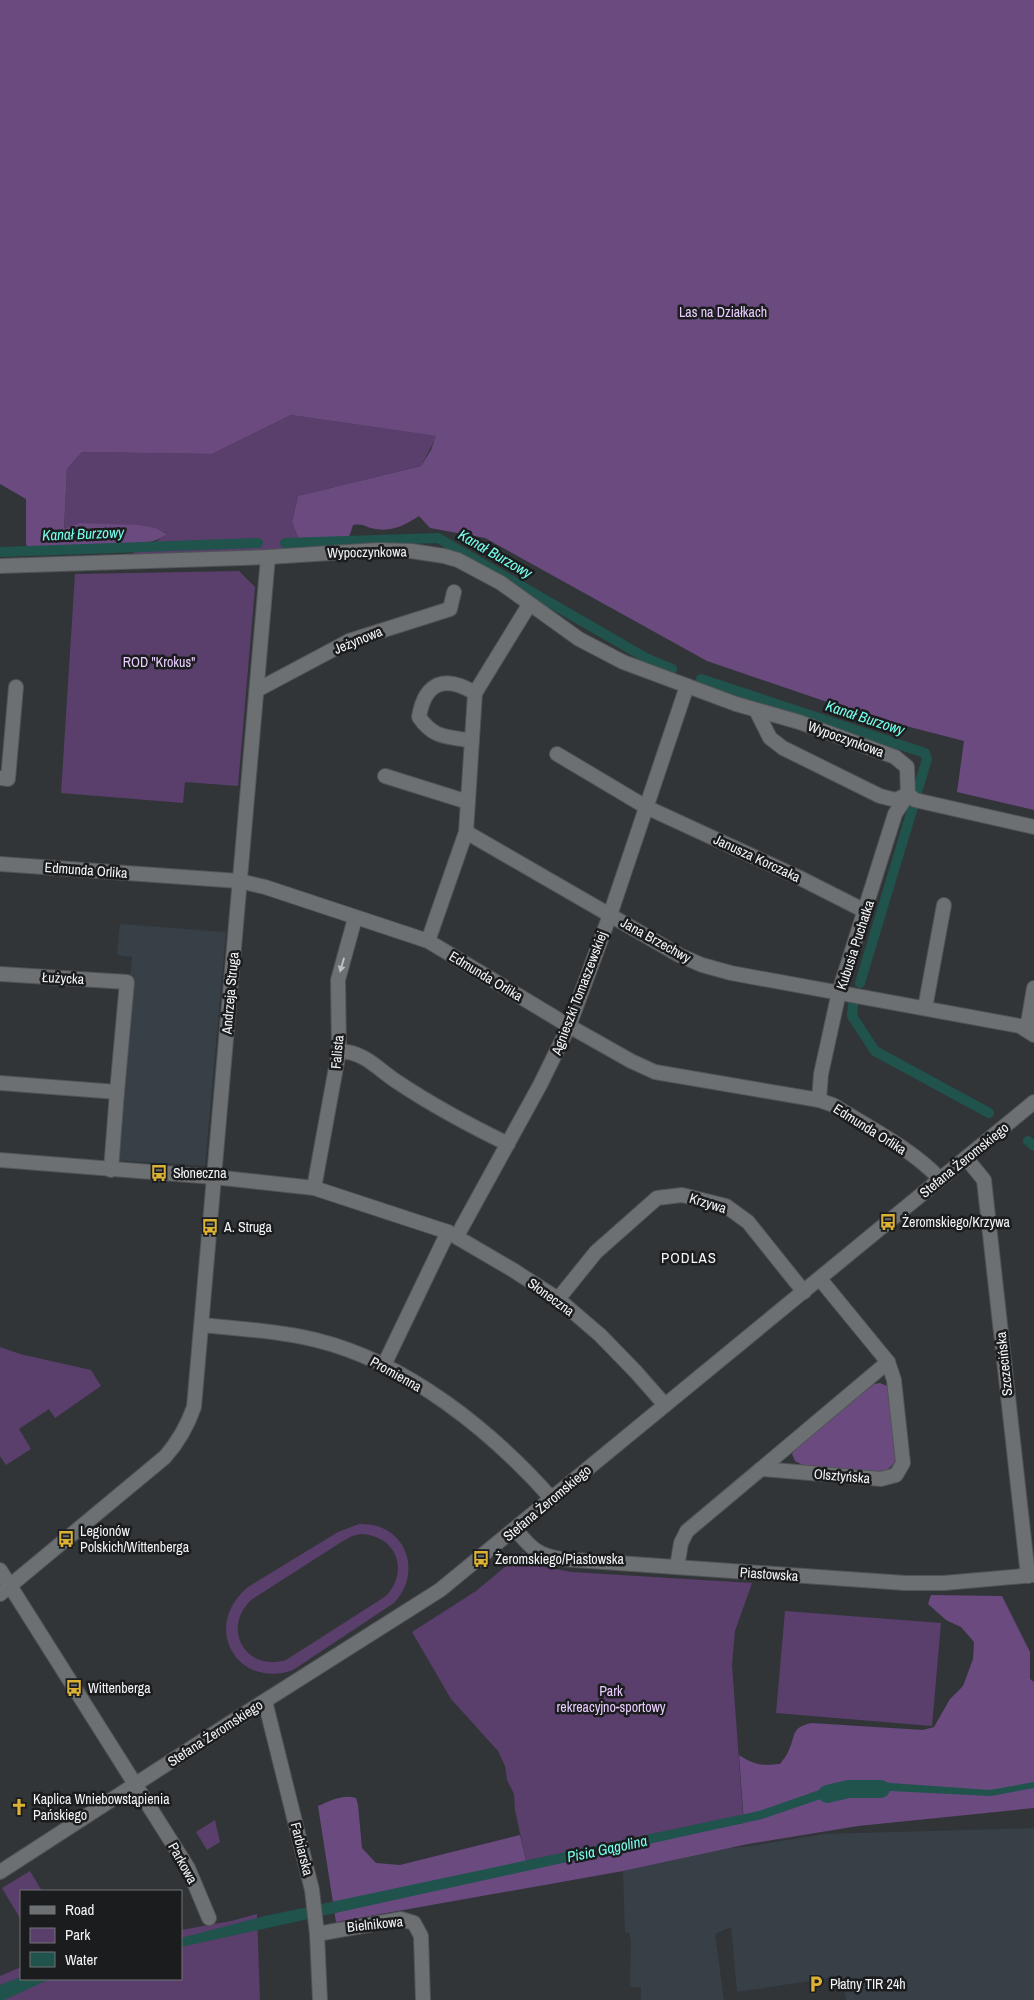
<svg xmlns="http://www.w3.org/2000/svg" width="1034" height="2000" font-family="'Archivo Narrow',sans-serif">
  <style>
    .built { fill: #373f47 }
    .green { fill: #5a3e6c; fill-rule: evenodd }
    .forest { fill: #6b4a80 }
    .water { fill: #1f534c }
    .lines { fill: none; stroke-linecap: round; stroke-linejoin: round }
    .canal { stroke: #1f534c; stroke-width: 10 }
    .river { stroke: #1f534c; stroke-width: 18 }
    .minor-casing { stroke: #515457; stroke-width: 16 }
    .minor { stroke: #6c7073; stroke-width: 14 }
    .oneway { fill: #bcbfc2 }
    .labels { text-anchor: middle; stroke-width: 5; stroke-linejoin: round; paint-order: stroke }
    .park-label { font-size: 14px; fill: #eacdff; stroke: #1b1c1d }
    .street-label { font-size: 14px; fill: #f2f4f6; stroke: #1b1c1d }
    .poi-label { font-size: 14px; fill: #f2f4f6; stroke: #1b1c1d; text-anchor: start }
    .water-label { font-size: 15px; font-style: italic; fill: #75ffed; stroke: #1b1c1d }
    .neighbourhood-label { font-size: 15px; letter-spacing: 1px; fill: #f2f4f6; stroke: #1b1c1d }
  </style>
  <rect width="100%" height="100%" fill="#313538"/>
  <!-- built -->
  <g class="built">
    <path d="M120,924L226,932L205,1166L113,1160L132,957L117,955Z"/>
    <path d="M1034,1828V2000H846L842,1976L737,1992L731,1927L715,1934L724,2000H641V1987H630L631,1940L629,1933L625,1932L623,1871L722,1849L751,1846L824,1834Z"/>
  </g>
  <!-- green -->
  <g class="green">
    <path d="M291,415L437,436L421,466L298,496L292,522L303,551L132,556L140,543L156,542L167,533L139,525H102L64,529L67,469L82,452L212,454Z"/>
    <path d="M239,571L255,587L238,786L185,782L183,803L61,793L75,574Z"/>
    <path d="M0,1347L20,1354L91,1370L101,1386L55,1418L49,1409L19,1429L31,1449L6,1465L0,1456Z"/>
    <path d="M359,1524C405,1522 424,1571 394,1603L293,1670C238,1690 200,1627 248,1587L338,1532ZM361,1534C396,1535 410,1571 386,1596L286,1660C246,1672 221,1629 251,1600L343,1541L352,1536Z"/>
    <path d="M523,1552L540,1566L572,1572L752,1583L735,1631L732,1665L743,1815L526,1861L515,1810L514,1794L507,1780L505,1766L498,1751L451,1699L412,1632L476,1591Z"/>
    <path d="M785,1611L941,1623L932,1726L776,1713Z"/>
    <path d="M215,1820L220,1842L207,1850L196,1832Z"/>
    <path d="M30,1871L42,1891H21V1920L2,1888Z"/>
    <path d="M257,1914L260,2000H0V1976L21,1967V1979H181V1930L231,1921Z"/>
  </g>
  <!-- forest -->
  <g class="forest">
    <path d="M0,0H1034V810L957,792L964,741L871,717L707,661L485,538L430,528L419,516C407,524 392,532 376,529C366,528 365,523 353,525L349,537L299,540L292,522L298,496L421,466L431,450L436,436L291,415L212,454L82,452L67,469L64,529L80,523L139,525L155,528L167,534C153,544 143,542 127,549L29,555L26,543V499L0,484Z"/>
    <path d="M880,1383L887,1386L890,1390C891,1404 900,1448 896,1458C893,1468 884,1472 875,1473L808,1468L795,1461L792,1454L796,1447L874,1384Z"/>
    <path d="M931,1595L1002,1596L1030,1652V1679L1034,1682V1808L858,1826L748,1844L623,1871L336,1922L318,1806C331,1801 342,1794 356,1798L358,1805L362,1848L376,1863L400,1865L520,1835L526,1861L744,1823L739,1755C754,1765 762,1766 780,1764C783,1760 787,1755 789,1750C796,1734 791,1728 811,1723L923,1730L934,1727L950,1699L963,1686L973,1659L974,1642L961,1627L946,1620L928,1604Z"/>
  </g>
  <!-- water -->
  <g class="water">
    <path d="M848,1780L990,1790L1034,1782V1788L991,1796L850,1789L762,1819L181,1947V1938L265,1916L759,1811Z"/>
    <path d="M21,1977V1979H50L4,2000H0V1985Z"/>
  </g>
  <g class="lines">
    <!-- canal -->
    <g class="canal">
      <path d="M285,543L438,538L646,658L672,669"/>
      <path d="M0,552L258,543"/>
      <path d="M701,679L925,753L927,759L917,792"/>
      <path d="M860,983L913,807"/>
      <path d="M853,1005L852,1016L875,1051L989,1113"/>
      <path d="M1028,1141L1034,1146"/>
    </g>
    <!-- river -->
    <path class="river" d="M827,1794L849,1789H881"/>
    <!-- minor casing -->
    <g class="minor-casing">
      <g id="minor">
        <path d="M0,566L268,557L378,550L411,551L444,556L458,560L501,583L579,639L623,662L736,704L799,722L895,757L907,767L908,794L915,800L1034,827"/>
        <path d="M257,690L349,641L450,609L454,592"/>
        <path d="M756,710L770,738L783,748L880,796L896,800L908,794"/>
        <path d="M472,741C447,736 434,739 419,717C425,681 446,675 475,693"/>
        <path d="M557,754L646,807L800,878L865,911"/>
        <path d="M385,776L468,802"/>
        <path d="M0,778L8,779L16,687"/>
        <path d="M466,832L679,955L702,965L731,973L1020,1026L1034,1035"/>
        <path d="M0,864L239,881L265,887L413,936L428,941L569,1026L631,1061L655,1072L819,1100L833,1105C868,1127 912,1149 940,1179"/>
        <path d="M428,941L466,832L475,693L529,605"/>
        <path d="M0,974L127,982L117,1092"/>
        <path d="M925,1008L944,905"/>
        <path d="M1027,1029L1034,988"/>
        <path d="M339,1051C366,1052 378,1070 399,1083C432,1105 473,1127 508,1144"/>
        <path d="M0,1083L117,1092L111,1170"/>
        <path d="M819,1100L821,1074L839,992L895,814L908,794"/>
        <path d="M966,1158L984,1180L1028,1576"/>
        <path d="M0,1160L214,1177L314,1188L448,1232L513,1270L558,1299L600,1335L636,1372L665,1405"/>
        <path d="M314,1188L339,1051L338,980L355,918"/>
        <path d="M457,1236L540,1085L569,1026L610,915L687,686"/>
        <path d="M558,1299L596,1252L657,1198L682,1195L726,1206L748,1222L804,1292"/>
        <path d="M202,1325C240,1329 279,1331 316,1340C406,1362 491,1430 552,1499"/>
        <path d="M384,1365L448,1232"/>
        <path d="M761,1469L888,1362"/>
        <path d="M516,1530C531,1548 537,1555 561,1559L905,1583H944L1034,1575"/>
        <path d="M677,1567L681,1543L687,1531L761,1469L881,1479L896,1475L903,1463L894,1380L888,1362L820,1279"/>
        <path d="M0,1570L188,1868L209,1918"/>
        <path d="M0,1594L165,1457C179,1441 187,1427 194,1407L268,557"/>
        <path d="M265,1701L312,1890L317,1934L320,2000"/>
        <path d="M0,1872L230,1723L440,1590L1034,1102"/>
        <path d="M317,1934L401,1919L414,1923L421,1936L423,2000"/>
      </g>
    </g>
    <!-- minor -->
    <use href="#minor" class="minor"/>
  </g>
  <!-- one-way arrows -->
  <defs><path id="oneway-solid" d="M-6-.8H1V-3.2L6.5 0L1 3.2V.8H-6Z" transform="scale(1.25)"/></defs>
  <use class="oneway" href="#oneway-solid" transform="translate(342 965) rotate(106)"/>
  <!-- icons -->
  <defs>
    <g id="bus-bare" transform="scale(1.35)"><path d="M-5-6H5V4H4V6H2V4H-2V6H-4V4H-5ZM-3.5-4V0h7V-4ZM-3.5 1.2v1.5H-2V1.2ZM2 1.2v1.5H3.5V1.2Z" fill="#ddb133" stroke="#1b1c1d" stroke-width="2.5" paint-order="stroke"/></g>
    <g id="church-bare" transform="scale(1.35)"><path d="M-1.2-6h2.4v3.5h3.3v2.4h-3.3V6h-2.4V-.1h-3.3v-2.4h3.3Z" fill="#ddb133" stroke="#1b1c1d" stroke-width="2.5" paint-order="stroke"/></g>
    <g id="parking-bare" transform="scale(1.35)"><path d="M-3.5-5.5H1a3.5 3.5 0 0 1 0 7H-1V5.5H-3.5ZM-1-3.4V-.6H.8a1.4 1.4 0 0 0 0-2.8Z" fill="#ddb133" stroke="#1b1c1d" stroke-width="2.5" paint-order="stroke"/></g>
  </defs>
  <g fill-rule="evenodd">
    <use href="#bus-bare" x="159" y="1173"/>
    <use href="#bus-bare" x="888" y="1222"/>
    <use href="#bus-bare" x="210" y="1227"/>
    <use href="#bus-bare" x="66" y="1539"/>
    <use href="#bus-bare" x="481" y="1559"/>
    <use href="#bus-bare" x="74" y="1688"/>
    <use href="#church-bare" x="19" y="1807"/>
    <use href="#parking-bare" x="816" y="1984"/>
  </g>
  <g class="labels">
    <!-- park labels -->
    <g class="park-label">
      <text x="723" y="317">Las na Działkach</text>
      <text x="159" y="667">ROD "Krokus"</text>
      <text x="611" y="1696">Park<tspan x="611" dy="16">rekreacyjno-sportowy</tspan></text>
    </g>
    <!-- street labels -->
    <g class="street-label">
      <text transform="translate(367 552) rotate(-1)" y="5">Wypoczynkowa</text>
      <text transform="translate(358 640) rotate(-22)" y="5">Jeżynowa</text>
      <text transform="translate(846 739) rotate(20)" y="5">Wypoczynkowa</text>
      <text transform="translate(757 858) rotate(25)" y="5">Janusza Korczaka</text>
      <text transform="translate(86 870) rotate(4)" y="5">Edmunda Orlika</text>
      <text transform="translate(656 940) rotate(29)" y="5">Jana Brzechwy</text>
      <text transform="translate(855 945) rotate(-72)" y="5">Kubusia Puchatka</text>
      <text transform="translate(486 976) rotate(31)" y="5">Edmunda Orlika</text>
      <text transform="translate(63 978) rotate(3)" y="5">Łużycka</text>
      <text transform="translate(230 993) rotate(-85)" y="5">Andrzeja Struga</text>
      <text transform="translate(579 993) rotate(-69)" y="5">Agnieszki Tomaszewskiej</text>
      <text transform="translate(337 1052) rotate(-85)" y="5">Falista</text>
      <text transform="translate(870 1129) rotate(32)" y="5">Edmunda Orlika</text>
      <text transform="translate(964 1160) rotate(-39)" y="5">Stefana Żeromskiego</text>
      <text transform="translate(708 1203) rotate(17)" y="5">Krzywa</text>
      <text transform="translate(551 1297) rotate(36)" y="5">Słoneczna</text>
      <text transform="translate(1004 1364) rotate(-96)" y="5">Szczecińska</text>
      <text transform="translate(396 1374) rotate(29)" y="5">Promienna</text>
      <text transform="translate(842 1476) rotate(5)" y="5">Olsztyńska</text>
      <text transform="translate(547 1503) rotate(-40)" y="5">Stefana Żeromskiego</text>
      <text transform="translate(769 1574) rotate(4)" y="5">Piastowska</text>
      <text transform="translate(215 1733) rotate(-33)" y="5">Stefana Żeromskiego</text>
      <text transform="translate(302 1849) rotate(76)" y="5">Farbiarska</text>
      <text transform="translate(183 1863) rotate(61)" y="5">Parkowa</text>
      <text transform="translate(375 1924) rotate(-6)" y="5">Bielnikowa</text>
    </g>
    <!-- poi labels -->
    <g class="poi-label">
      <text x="173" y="1178">Słoneczna</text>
      <text x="902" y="1227">Żeromskiego/Krzywa</text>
      <text x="224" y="1232">A. Struga</text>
      <text x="80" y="1536">Legionów<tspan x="80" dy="16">Polskich/Wittenberga</tspan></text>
      <text x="495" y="1564">Żeromskiego/Piastowska</text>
      <text x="88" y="1693">Wittenberga</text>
      <text x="33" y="1804">Kaplica Wniebowstąpienia<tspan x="33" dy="16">Pańskiego</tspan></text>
      <text x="830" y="1989">Płatny TIR 24h</text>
    </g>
    <!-- water labels -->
    <g class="water-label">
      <text transform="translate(83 534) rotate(-2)" y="5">Kanał Burzowy</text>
      <text transform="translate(495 554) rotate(30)" y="5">Kanał Burzowy</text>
      <text transform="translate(865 718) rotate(18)" y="5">Kanał Burzowy</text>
      <text transform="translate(607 1849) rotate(-12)" y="5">Pisia Gągolina</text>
    </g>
    <!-- neighbourhood labels -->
    <g class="neighbourhood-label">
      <text x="689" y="1263">PODLAS</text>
    </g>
  </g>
  <!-- legend -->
  <rect x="20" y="1890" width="162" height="90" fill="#1b1c1d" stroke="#717274"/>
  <rect x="30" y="1906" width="25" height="8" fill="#6c7073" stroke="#717274"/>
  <text x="65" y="1915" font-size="15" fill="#f2f4f6">Road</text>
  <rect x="30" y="1928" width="25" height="15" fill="#5a3e6c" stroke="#717274"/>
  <text x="65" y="1940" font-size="15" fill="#f2f4f6">Park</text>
  <rect x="30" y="1952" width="25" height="15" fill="#1f534c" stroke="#717274"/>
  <text x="65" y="1965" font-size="15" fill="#f2f4f6">Water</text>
</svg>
